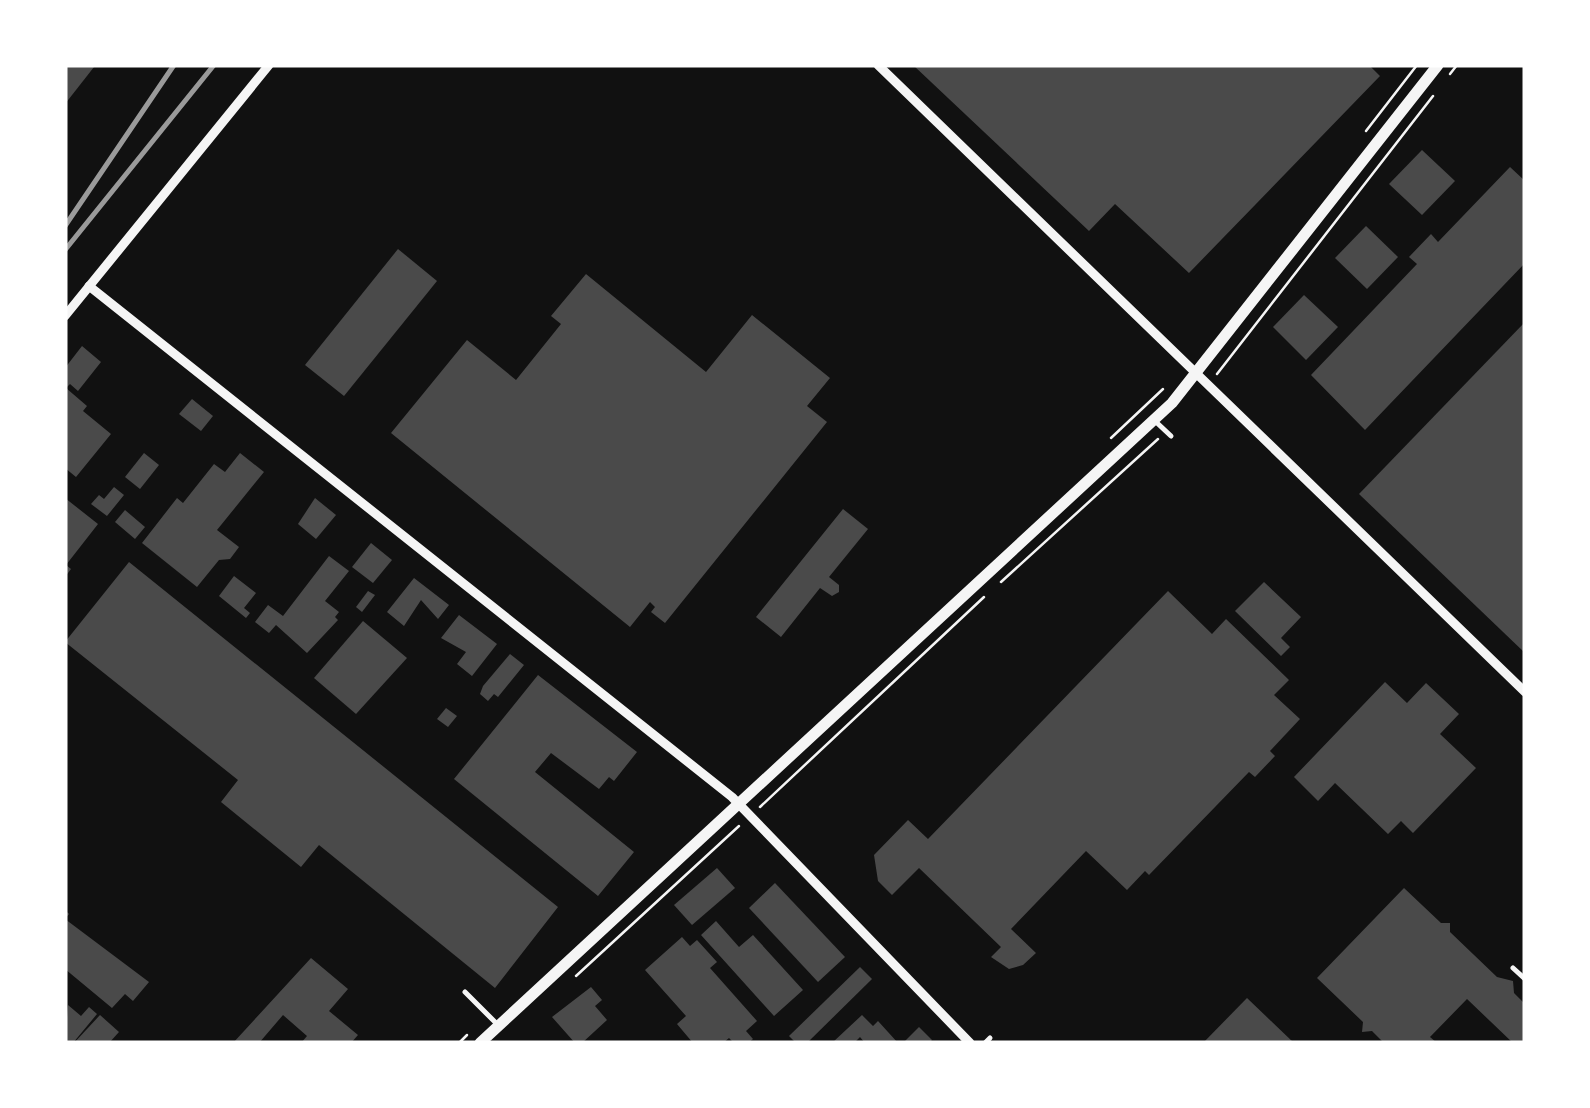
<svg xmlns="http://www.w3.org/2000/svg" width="1590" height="1108" font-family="'Exo 2',sans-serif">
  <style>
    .building { fill: #4a4a4a }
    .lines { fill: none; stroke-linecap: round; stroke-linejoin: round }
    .path { stroke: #f5f5f5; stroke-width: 2.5 }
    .service { stroke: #f5f5f5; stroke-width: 5 }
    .minor { stroke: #f5f5f5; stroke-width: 9 }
    .tertiary { stroke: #f5f5f5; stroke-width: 11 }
    .rail { stroke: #9a9a9a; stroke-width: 5 }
  </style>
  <rect width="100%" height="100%" fill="#111"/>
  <!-- building -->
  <g class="building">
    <path d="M65,65L94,67L65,104Z"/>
    <path d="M913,65H1369L1380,76L1189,273L1115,204L1089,231Z"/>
    <path d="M1422,150L1455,181L1422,215L1389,184Z"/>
    <path d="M1510,167L1525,181V263L1365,430L1311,375L1417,264L1409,257L1431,234L1438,242Z"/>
    <path d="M1366,226L1398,257L1367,289L1335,258Z"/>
    <path d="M398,249L437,281L344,396L305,365Z"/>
    <path d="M586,274L706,372L752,315L830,378L807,406L827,422L665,623L651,612L655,607L650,602L630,627L391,433L467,340L516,380L561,324L551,316Z"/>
    <path d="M1304,295L1338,327L1306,360L1273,327Z"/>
    <path d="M1525,322V653L1359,494Z"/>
    <path d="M82,346L101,362L78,391L70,384L66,388L87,406L83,411L111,434L76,477L65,468V368Z"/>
    <path d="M192,399L213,416L201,431L179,414Z"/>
    <path d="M144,453L159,465L140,489L125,477Z"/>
    <path d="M240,453L264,472L217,530L239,547L230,559L219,560L197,587L142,543L177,498L183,503L214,464L225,472Z"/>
    <path d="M114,487L124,495L107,516L91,504L99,495L104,499Z"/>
    <path d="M65,498L98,524L66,565L71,569L65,577Z"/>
    <path d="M315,498L336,515L316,539L298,524Z"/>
    <path d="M843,509L868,529L829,577L839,585V592L832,596L820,588L781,637L756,617Z"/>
    <path d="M125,510L145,527L135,539L115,522Z"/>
    <path d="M371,543L392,560L373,583L352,567Z"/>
    <path d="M329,556L349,571L325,601L339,612L335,617L338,620L307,653L276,625L269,633L255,622L268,605L283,616Z"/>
    <path d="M129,562L558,907L495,988L319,845L301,867L221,802L238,780L65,642Z"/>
    <path d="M234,576L256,593L244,608L250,613L246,618L219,596Z"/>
    <path d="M414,578L449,605L438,619L421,600L404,626L387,612Z"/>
    <path d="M1264,582L1301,617L1281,638L1290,647L1281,656L1235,611Z"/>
    <path d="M368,591L375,595L362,612L356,607Z"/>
    <path d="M1168,591L1212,634L1226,619L1289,680L1274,695L1300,719L1270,751L1275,756L1255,777L1249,772L1149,875L1145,871L1127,890L1086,851L1011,929L1036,953L1023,965L1009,969L991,957L1001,947L919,868L892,895L878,881L874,855L908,820L928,839Z"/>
    <path d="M459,615L497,644L472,676L457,664L466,652L441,638Z"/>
    <path d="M363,621L407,658L356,714L314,678Z"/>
    <path d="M510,654L524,665L498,697L494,694L488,701L480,694L483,686Z"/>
    <path d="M538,675L637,752L614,781L609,777L599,789L551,753L535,772L634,852L598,896L454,779Z"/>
    <path d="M1385,682L1407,703L1426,683L1459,714L1440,734L1476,768L1413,833L1401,821L1388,834L1335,783L1318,801L1294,777Z"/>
    <path d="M446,708L457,716L448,727L437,719Z"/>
    <path d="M717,868L735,888L692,925L674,905Z"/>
    <path d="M775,883L845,957L818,982L749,908Z"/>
    <path d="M1404,888L1441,923H1450V932L1497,977L1513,981L1514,993L1525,1004V1043H1513L1467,999L1430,1037L1437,1043H1384L1372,1031L1362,1032L1363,1022L1317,978Z"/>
    <path d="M65,910L69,914L65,919L149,982L133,1001L125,994L112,1008L65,969Z"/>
    <path d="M716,921L739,947L753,935L803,990L774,1016L701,935Z"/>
    <path d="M682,937L690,946L697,940L717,962L710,968L757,1021L746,1031L753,1039L748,1043H734L729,1038L723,1043H693L677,1024L686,1016L645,970Z"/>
    <path d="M311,958L348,989L329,1011L358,1035L351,1043H301L307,1036L283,1015L259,1043H233Z"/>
    <path d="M860,967L872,979L807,1043H796L789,1036Z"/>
    <path d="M591,987L602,1000L595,1006L607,1020L582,1043H575L552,1017Z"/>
    <path d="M1247,998L1294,1043H1203Z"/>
    <path d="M68,1005L81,1016L89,1007L97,1014L73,1043H65Z"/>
    <path d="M100,1015L119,1032L109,1043H74Z"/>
    <path d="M862,1015L873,1026L878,1021L898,1043H865L860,1037L854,1043H832Z"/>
    <path d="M919,1027L932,1040L929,1043H903Z"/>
  </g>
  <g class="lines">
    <!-- path -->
    <g class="path">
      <path d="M1450,74L1457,65"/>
      <path d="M1366,131L1417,65"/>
      <path d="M1217,374L1433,96"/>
      <path d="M1111,438L1163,389"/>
      <path d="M1001,582L1158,439"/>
      <path d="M760,807L984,597"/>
      <path d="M576,976L739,826"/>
      <path d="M459,1043L467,1035"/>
    </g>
    <!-- service -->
    <g class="service">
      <path d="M1155,421L1171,436"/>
      <path d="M1513,968L1525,979"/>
      <path d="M465,992L498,1025"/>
      <path d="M985,1043L990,1038"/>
    </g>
    <!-- minor -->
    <g class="minor">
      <path d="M878,65L1525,692"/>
      <path d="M89,286L732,797L970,1043"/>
      <path d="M65,316L269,65"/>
    </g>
    <!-- tertiary -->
    <path class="tertiary" d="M480,1043L1172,403L1438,65"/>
    <!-- rail -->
    <g class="rail">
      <path d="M65,226L174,65"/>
      <path d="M65,250L214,65"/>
    </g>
  </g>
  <!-- border -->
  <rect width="1590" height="1108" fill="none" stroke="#ffffff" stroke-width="135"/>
</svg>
